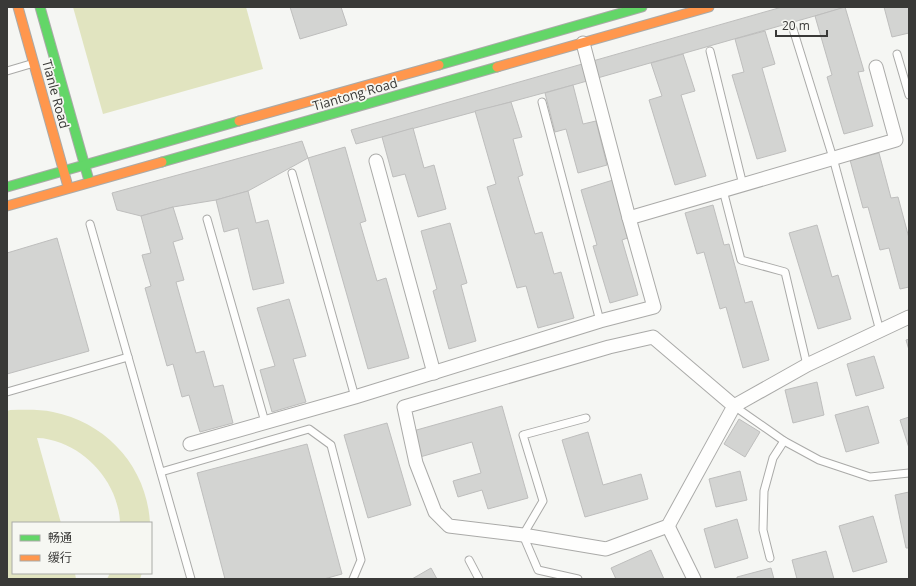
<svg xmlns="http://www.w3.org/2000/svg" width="916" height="586" font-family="'Open Sans','Noto Sans SC',sans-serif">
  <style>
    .green { fill: #e1e4c0 }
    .building { fill: #d3d4d2; stroke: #bebebd }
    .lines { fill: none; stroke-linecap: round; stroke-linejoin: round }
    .lane-casing { stroke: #aaaaa8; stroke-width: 9 }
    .street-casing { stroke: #aaaaa8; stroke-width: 15 }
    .fast-casing { stroke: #aaaaa8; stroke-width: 11 }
    .slow-casing { stroke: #aaaaa8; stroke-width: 11 }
    .lane { stroke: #fefefd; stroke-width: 7 }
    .street { stroke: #fefefd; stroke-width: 13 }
    .fast { stroke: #63d668; stroke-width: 9 }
    .slow { stroke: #ff974d; stroke-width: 9 }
    .labels { text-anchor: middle; stroke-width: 3.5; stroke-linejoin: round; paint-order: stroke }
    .street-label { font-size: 13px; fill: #393937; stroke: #f6f7f2 }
  </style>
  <rect width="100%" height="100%" fill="#f5f6f3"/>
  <!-- green -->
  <g class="green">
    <path d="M73,7H246L263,69L103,114Z"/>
    <path d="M10,410C24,410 39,409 53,412C107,423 147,467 150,523H120C119,488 93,455 61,443C53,440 45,438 37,438L61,523H13V573H75L76,579H7V411Z"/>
    <path d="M110,573H142L140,579H107Z"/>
  </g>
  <!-- building -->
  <g class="building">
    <path d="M290,7H341L347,25L300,39Z"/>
    <path d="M782,7H846L573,85L356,144L351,130Z"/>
    <path d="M845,7L864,71L858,72L873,126L844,134L827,77L832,75L815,16Z"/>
    <path d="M884,7H909V33L892,37Z"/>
    <path d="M765,31L775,64L762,68L786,151L757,159L732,75L744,72L735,39Z"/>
    <path d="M683,54L695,91L681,95L706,176L675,185L649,100L662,96L651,63Z"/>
    <path d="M573,85L583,124L596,121L607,165L578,173L566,129L555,132L545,93Z"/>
    <path d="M511,102L522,137L513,139L523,175L518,177L535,234L542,232L554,274L561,272L574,318L538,328L526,286L517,288L487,187L496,184L475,111Z"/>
    <path d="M413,128L424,168L434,165L446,209L418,217L405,174L393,177L382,137Z"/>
    <path d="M302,141L308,158L248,191L216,200L173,207L141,216L117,210L112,193Z"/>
    <path d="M345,147L366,221L360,223L377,281L386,278L409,358L368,369L308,158Z"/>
    <path d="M879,153L891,198L898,197L909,238V287L900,289L889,248L880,250L868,207L863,208L850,160Z"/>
    <path d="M613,180L630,237L622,240L638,295L610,303L593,246L597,245L581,190Z"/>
    <path d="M248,191L256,223L268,220L284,283L253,290L238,228L224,232L216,200Z"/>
    <path d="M713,205L724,245L729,244L745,303L752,301L769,360L743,368L726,307L720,309L704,252L697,254L685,213Z"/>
    <path d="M173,207L183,239L173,242L184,280L176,282L196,353L204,351L214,387L223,385L233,423L200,432L189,395L182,397L173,364L167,366L145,288L151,286L142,255L151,253L141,216Z"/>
    <path d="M450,223L467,283L461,285L476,341L449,349L433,291L437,289L421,231Z"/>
    <path d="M817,225L832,277L838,275L851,319L818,329L789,233Z"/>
    <path d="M57,238L89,351L7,374V253Z"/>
    <path d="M289,299L306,356L293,359L306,402L272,412L260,370L275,366L257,308Z"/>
    <path d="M909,339V350L906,340Z"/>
    <path d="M874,356L884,388L856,396L847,364Z"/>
    <path d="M817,382L824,415L793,423L785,390Z"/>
    <path d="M502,406L528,498L488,509L482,490L458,497L453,481L481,473L472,442L420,457L413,431Z"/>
    <path d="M868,406L879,443L846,452L835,415Z"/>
    <path d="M909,417V448L900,420Z"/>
    <path d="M739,419L760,432L745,457L724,444Z"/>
    <path d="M387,423L411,505L368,518L344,435Z"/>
    <path d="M588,432L603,485L641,474L648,499L585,517L562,440Z"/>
    <path d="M307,444L342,574L324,579H225L197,473Z"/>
    <path d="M740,471L747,500L716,507L709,479Z"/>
    <path d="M909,492V548H906L895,495Z"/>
    <path d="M873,516L887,562L853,572L839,526Z"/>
    <path d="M737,519L748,558L715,568L704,529Z"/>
    <path d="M651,550L664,579H616L611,568Z"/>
    <path d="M826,551L834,579H797L792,560Z"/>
    <path d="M431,568L437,579H412Z"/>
    <path d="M771,568L774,579H737V577Z"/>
  </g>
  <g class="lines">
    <!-- lane casing -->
    <g class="lane-casing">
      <g id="lane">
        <path d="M793,29L833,158L880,331"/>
        <path d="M710,51L743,185"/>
        <path d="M897,54L909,95"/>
        <path d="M7,71L34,63"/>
        <path d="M542,102L600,321"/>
        <path d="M292,173L355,397"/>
        <path d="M723,190L741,260L785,272L807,365"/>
        <path d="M207,219L265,422"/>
        <path d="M90,224L128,357"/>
        <path d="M7,392L128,357L191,579"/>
        <path d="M734,406L784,441L819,460L870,477L909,473"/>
        <path d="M161,472L309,429L331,445L361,560L353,579"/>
        <path d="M770,558L763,530L764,491L773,458L784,441"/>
        <path d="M469,560L479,579"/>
        <path d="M578,579L538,570L523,535L543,501L523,435L586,418"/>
      </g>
    </g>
    <!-- street casing -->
    <g class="street-casing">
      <g id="street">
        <path d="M376,161L434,373"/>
        <path d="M629,218L896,140L876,67"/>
        <path d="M734,406L668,526L606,549L523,535L449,526L435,512L416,463L404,407L609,347L653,337L734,406L807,365L909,317"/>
        <path d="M190,444L355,397L600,321L654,307L629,218L583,43"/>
        <path d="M668,526L694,579"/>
      </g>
    </g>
    <!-- fast casing -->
    <g class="fast-casing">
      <g id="fast">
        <path d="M40,7L88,177"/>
        <path d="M439,65L642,7"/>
        <path d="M162,162L497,67"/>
        <path d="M7,187L239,121"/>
      </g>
    </g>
    <!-- slow casing -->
    <g class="slow-casing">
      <g id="slow">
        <path d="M18,7L67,183"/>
        <path d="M497,67L709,7"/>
        <path d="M239,121L439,65"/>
        <path d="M7,206L162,162"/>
      </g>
    </g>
    <!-- lane -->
    <use href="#lane" class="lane"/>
    <!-- street -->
    <use href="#street" class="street"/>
    <!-- fast -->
    <use href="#fast" class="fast"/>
    <!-- slow -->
    <use href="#slow" class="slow"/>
  </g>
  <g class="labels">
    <!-- street labels -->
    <g class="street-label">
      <text transform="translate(56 94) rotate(75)" y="5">Tianle Road</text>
      <text transform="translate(355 94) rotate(-16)" y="5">Tiantong Road</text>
    </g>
  </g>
  <!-- border -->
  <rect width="916" height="586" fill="none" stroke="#393937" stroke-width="16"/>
  <!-- legend -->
  <rect x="12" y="522" width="140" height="52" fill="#f6f7f2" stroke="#aaaba7"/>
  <rect x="20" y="535" width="20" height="6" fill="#63d668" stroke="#aaaba7"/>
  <text x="48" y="542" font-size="12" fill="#393937">畅通</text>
  <rect x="20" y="555" width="20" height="6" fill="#ff974d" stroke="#aaaba7"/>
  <text x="48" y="562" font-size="12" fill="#393937">缓行</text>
  <!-- scale -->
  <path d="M776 30v6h51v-6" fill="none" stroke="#393937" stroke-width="2"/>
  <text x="782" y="30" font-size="12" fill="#393937" stroke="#f6f7f2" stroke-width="3" paint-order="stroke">20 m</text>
</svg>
